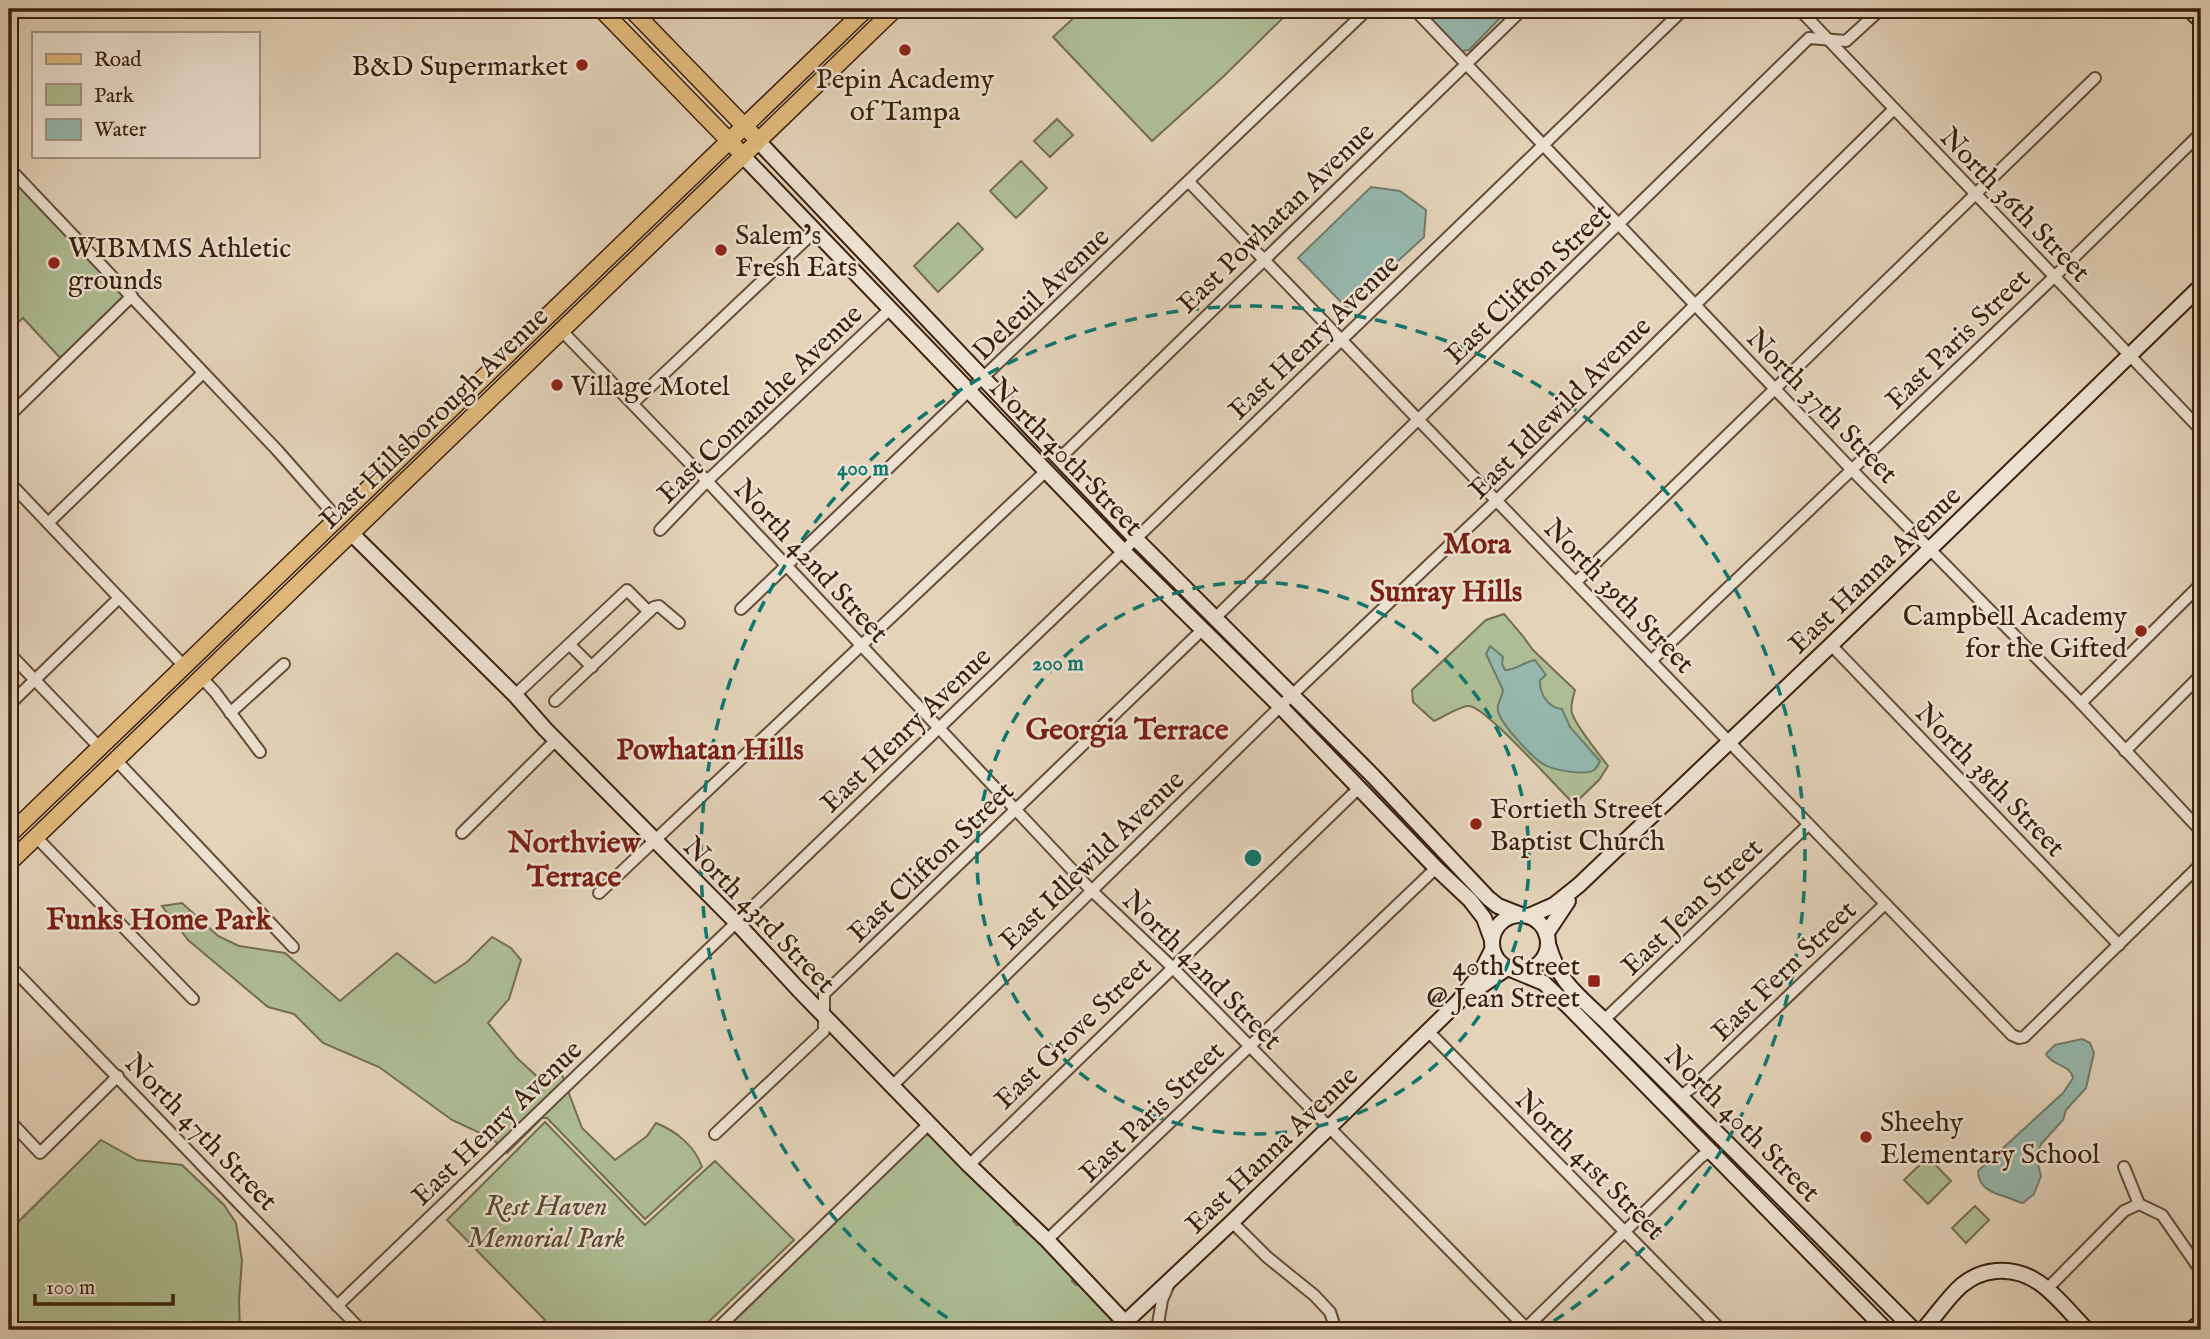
<svg xmlns="http://www.w3.org/2000/svg" width="2210" height="1339" font-family="'IM FELL English',serif">
  <style>
    .green { fill: #aebe94; stroke: #746e50; stroke-width: 2 }
    .water { fill: #95b8ae; stroke: #717b6d; stroke-width: 2 }
    .lines { fill: none; stroke-linecap: round; stroke-linejoin: round }
    .street-casing { stroke: #644c36; stroke-width: 14 }
    .secondary-casing { stroke: #3a1f0b; stroke-width: 18 }
    .primary-casing { stroke: #3a1f0b; stroke-width: 19 }
    .street { stroke: #ede2d2; stroke-width: 10 }
    .secondary { stroke: #ede2d2; stroke-width: 14 }
    .primary { stroke: #e2ba7c; stroke-width: 16 }
    .ring { fill: none; stroke: #0f766e; stroke-width: 3.5; stroke-dasharray: 12 9 }
    .poi-dot { fill: #8f2418; stroke: #ede2d2; stroke-width: 2.5 }
    .labels { text-anchor: middle; stroke-width: 5; stroke-linejoin: round; paint-order: stroke }
    .poi-label { font-size: 28px; fill: #3a1f0b; stroke: #ede2d2; text-anchor: start }
    .street-label { font-size: 28px; fill: #3a1f0b; stroke: #ede2d2 }
    .park-label { font-size: 28px; font-style: italic; fill: #57472d; stroke: #ede2d2 }
    .neighbourhood-label { font-size: 30px; font-weight: bold; fill: #7a1f14; stroke: #ede2d2 }
    .centre { fill: #0f766e; stroke: #ede2d2; stroke-width: 3.5 }
    .ring-label { font-size: 21px; text-anchor: middle; font-weight: bold; fill: #0f766e; stroke: #ede2d2; stroke-width: 5; stroke-linejoin: round; paint-order: stroke }
  </style>
  <rect width="100%" height="100%" fill="#e4d3b9"/>
  <filter id="stains"><feTurbulence type="fractalNoise" baseFrequency=".00286" numOctaves="4"/><feColorMatrix values="0 0 0 0 .2 0 0 0 0 .09 0 0 0 0 .02 0 0 0 .5 -.17"/></filter>
  <radialGradient id="worn" r=".72"><stop offset=".6" stop-color="#630" stop-opacity="0"/><stop offset="1" stop-color="#630" stop-opacity=".3"/></radialGradient>
  <!-- green -->
  <g class="green">
    <path d="M1083,9H1292L1224,76L1152,141L1053,37Z"/>
    <path d="M1057,119L1073,135L1050,157L1034,141Z"/>
    <path d="M1021,161L1047,188L1016,218L990,191Z"/>
    <path d="M9,168L132,296L64,362L23,318L9,330Z"/>
    <path d="M958,223L983,249L938,292L914,266Z"/>
    <path d="M1504,614L1522,635L1533,650L1575,690C1573,697 1570,706 1572,713C1575,725 1600,755 1608,766L1599,780L1574,804C1557,788 1485,706 1469,706C1461,705 1444,717 1434,721L1413,702L1412,690L1486,620Z"/>
    <path d="M182,903L218,936L239,946L285,953L340,1001L397,953L435,983L467,962L492,937L511,948L521,960L509,999L488,1023L517,1058L541,1080L561,1072L564,1080L498,1144L493,1139L452,1120L379,1067L323,1043L294,1014L268,1007L188,940L162,906Z"/>
    <path d="M568,1091L582,1128L615,1160L647,1136L656,1123C676,1131 695,1146 702,1167L645,1219L547,1118H542L507,1153L506,1152Z"/>
    <path d="M545,1122L645,1225L715,1161L794,1240L700,1330H536L545,1320L447,1220Z"/>
    <path d="M929,1134L1015,1215L1013,1221L1017,1225L1023,1224L1073,1276L1072,1281L1076,1285L1081,1284L1112,1318L1108,1330H725L924,1136Z"/>
    <path d="M101,1140L137,1160L182,1165L224,1205L236,1223L242,1260L239,1301L240,1330H9V1231Z"/>
    <path d="M1928,1157L1951,1181L1928,1204L1904,1180Z"/>
    <path d="M1975,1206L1989,1220L1966,1243L1952,1228Z"/>
  </g>
  <!-- water -->
  <g class="water">
    <path d="M1421,9H1509L1469,50L1461,51Z"/>
    <path d="M1371,187L1400,191L1426,210L1424,237L1347,308L1298,258Z"/>
    <path d="M1490,646L1503,657L1502,664L1505,670C1517,670 1523,662 1535,660L1546,675L1540,680C1539,693 1548,708 1562,709L1570,727L1600,761C1598,765 1597,768 1594,770C1586,776 1553,770 1545,765C1534,760 1500,723 1498,711C1496,704 1502,698 1503,690L1486,654Z"/>
    <path d="M2082,1039L2090,1043L2094,1053L2086,1088L2066,1110L2063,1120L2041,1144L2036,1157L2041,1176L2034,1194L2023,1203C2017,1202 2013,1199 2006,1197C1993,1193 1978,1188 1978,1171L2063,1093L2073,1078C2070,1064 2052,1066 2046,1054L2055,1045Z"/>
  </g>
  <g class="lines">
    <!-- street casing -->
    <g class="street-casing">
      <g id="street">
        <path d="M1414,9L1852,470L2081,703L2201,831"/>
        <path d="M1799,9L2201,430"/>
        <path d="M11,170L277,450L337,518"/>
        <path d="M1189,182L2012,1035L2019,1038L2024,1037L2201,864"/>
        <path d="M561,330L707,481L1091,890L1172,967L1528,1330"/>
        <path d="M633,403L815,231"/>
        <path d="M9,416L132,296"/>
        <path d="M1060,458L1523,9"/>
        <path d="M9,482L184,666"/>
        <path d="M48,523L203,373"/>
        <path d="M660,530L707,481L890,309"/>
        <path d="M1576,582L2095,78"/>
        <path d="M741,609L1368,9"/>
        <path d="M1215,618L1809,38L1846,41L1881,9"/>
        <path d="M570,645L592,667"/>
        <path d="M1831,645L2119,945"/>
        <path d="M9,653L100,748"/>
        <path d="M1651,661L2054,277L2201,133"/>
        <path d="M201,677L215,692L260,752"/>
        <path d="M515,695L627,590L649,612"/>
        <path d="M555,701L654,607L659,606L679,623"/>
        <path d="M2081,703L2201,584"/>
        <path d="M9,705L119,598"/>
        <path d="M230,713L284,664"/>
        <path d="M2125,751L2201,675"/>
        <path d="M116,760L293,947"/>
        <path d="M462,833L556,740"/>
        <path d="M36,837L193,999"/>
        <path d="M599,893L1046,471"/>
        <path d="M9,965L361,1330"/>
        <path d="M1604,1020L1808,825"/>
        <path d="M1428,1031L1721,1330"/>
        <path d="M892,1086L1293,694L1497,500L1894,109"/>
        <path d="M1681,1096L1694,1086L1885,904"/>
        <path d="M9,1120L40,1153L118,1076"/>
        <path d="M715,1134L824,1031V994L1202,630"/>
        <path d="M969,1165L1360,787"/>
        <path d="M2124,1167L2139,1204"/>
        <path d="M1232,1222L1267,1257L1314,1295L1330,1312L1336,1330"/>
        <path d="M1047,1240L1436,868"/>
        <path d="M2047,1289L2124,1211L2139,1204L2162,1215L2201,1271"/>
        <path d="M337,1306L1119,555L1684,9"/>
        <path d="M1526,1328L1701,1157L1710,1151"/>
        <path d="M716,1330L930,1123"/>
        <path d="M1157,1330L1162,1300L1168,1286"/>
      </g>
    </g>
    <!-- secondary casing -->
    <g class="secondary-casing">
      <g id="secondary">
        <path d="M2189,9L2201,21"/>
        <path d="M758,141L1136,539L1373,776L1488,898L1498,906L1521,915"/>
        <path d="M742,155L1123,551L1280,706L1436,868L1470,900L1484,918L1492,940"/>
        <path d="M351,533L515,695L545,729L736,922L798,989L969,1165L1047,1240L1132,1330"/>
        <circle cx="1520" cy="943" r="28"/>
        <path d="M1529,916L1554,905L1579,885L1831,645L2201,286"/>
        <path d="M1546,934L1568,901"/>
        <path d="M1548,944C1560,984 1576,993 1604,1020L1914,1330"/>
        <path d="M1515,971L1544,983L1570,1008L1886,1330"/>
        <path d="M1471,993L1507,968"/>
        <path d="M1117,1330L1232,1222L1458,1002L1480,974L1492,950"/>
        <path d="M1923,1330C1936,1316 1947,1298 1962,1285C1972,1277 1983,1272 1996,1271C2038,1267 2060,1303 2087,1330"/>
        <path d="M2191,1330L2201,1322"/>
      </g>
    </g>
    <!-- primary casing -->
    <g class="primary-casing">
      <g id="primary">
        <path d="M601,9L736,148"/>
        <path d="M631,9L752,134"/>
        <path d="M9,835L866,9"/>
        <path d="M9,863L895,9"/>
      </g>
    </g>
    <!-- street -->
    <use href="#street" class="street"/>
    <!-- secondary -->
    <use href="#secondary" class="secondary"/>
    <!-- primary -->
    <use href="#primary" class="primary"/>
  </g>
  <!-- distance rings -->
  <g class="ring">
    <circle cx="1253" cy="858" r="276"/>
    <path d="M965 1329A552 552 0 1 1 1541 1329"/>
  </g>
  <!-- markers -->
  <g class="poi-dot">
    <circle cx="905" cy="50" r="7"/>
    <circle cx="582" cy="65" r="7"/>
    <circle cx="721" cy="250" r="7"/>
    <circle cx="54" cy="263" r="7"/>
    <circle cx="557" cy="385" r="7"/>
    <circle cx="2141" cy="631" r="7"/>
    <circle cx="1476" cy="824" r="7"/>
    <rect x="1587" y="974" width="14" height="14" rx="3.5"/>
    <circle cx="1866" cy="1137" r="7"/>
  </g>
  <g class="labels">
    <!-- poi labels -->
    <g class="poi-label">
      <text x="568" y="75" text-anchor="end">B&amp;D Supermarket</text>
      <text x="905" y="88" text-anchor="middle">Pepin Academy<tspan x="905" dy="32">of Tampa</tspan></text>
      <text x="735" y="244">Salem’s<tspan x="735" dy="32">Fresh Eats</tspan></text>
      <text x="68" y="257">WIBMMS Athletic<tspan x="68" dy="32">grounds</tspan></text>
      <text x="571" y="395">Village Motel</text>
      <text x="2127" y="625" text-anchor="end">Campbell Academy<tspan x="2127" dy="32">for the Gifted</tspan></text>
      <text x="1490" y="818">Fortieth Street<tspan x="1490" dy="32">Baptist Church</tspan></text>
      <text x="1580" y="975" text-anchor="end">40th Street<tspan x="1580" dy="32">@ Jean Street</tspan></text>
      <text x="1880" y="1131">Sheehy<tspan x="1880" dy="32">Elementary School</tspan></text>
    </g>
    <!-- street labels -->
    <g class="street-label">
      <text transform="translate(2016 204) rotate(46)" y="10">North 36th Street</text>
      <text transform="translate(1275 217) rotate(-44)" y="10">East Powhatan Avenue</text>
      <text transform="translate(1527 283) rotate(-44)" y="10">East Clifton Street</text>
      <text transform="translate(1040 293) rotate(-44)" y="10">Deleuil Avenue</text>
      <text transform="translate(1313 336) rotate(-44)" y="10">East Henry Avenue</text>
      <text transform="translate(1957 338) rotate(-44)" y="10">East Paris Street</text>
      <text transform="translate(759 403) rotate(-44)" y="10">East Comanche Avenue</text>
      <text transform="translate(1823 405) rotate(46)" y="10">North 37th Street</text>
      <text transform="translate(1559 407) rotate(-45)" y="10">East Idlewild Avenue</text>
      <text transform="translate(433 417) rotate(-44)" y="10">East Hillsborough Avenue</text>
      <text transform="translate(1067 456) rotate(46)" y="10">North 40th Street</text>
      <text transform="translate(812 560) rotate(47)" y="10">North 42nd Street</text>
      <text transform="translate(1874 569) rotate(-44)" y="10">East Hanna Avenue</text>
      <text transform="translate(1620 595) rotate(46)" y="10">North 39th Street</text>
      <text transform="translate(905 729) rotate(-44)" y="10">East Henry Avenue</text>
      <text transform="translate(1991 779) rotate(46)" y="10">North 38th Street</text>
      <text transform="translate(1091 859) rotate(-44)" y="10">East Idlewild Avenue</text>
      <text transform="translate(930 861) rotate(-44)" y="10">East Clifton Street</text>
      <text transform="translate(1691 906) rotate(-44)" y="10">East Jean Street</text>
      <text transform="translate(760 914) rotate(46)" y="10">North 43rd Street</text>
      <text transform="translate(1203 969) rotate(45)" y="10">North 42nd Street</text>
      <text transform="translate(1783 970) rotate(-44)" y="10">East Fern Street</text>
      <text transform="translate(1072 1032) rotate(-44)" y="10">East Grove Street</text>
      <text transform="translate(1151 1111) rotate(-44)" y="10">East Paris Street</text>
      <text transform="translate(496 1122) rotate(-44)" y="10">East Henry Avenue</text>
      <text transform="translate(1743 1123) rotate(45)" y="10">North 40th Street</text>
      <text transform="translate(202 1131) rotate(46)" y="10">North 47th Street</text>
      <text transform="translate(1271 1149) rotate(-44)" y="10">East Hanna Avenue</text>
      <text transform="translate(1591 1164) rotate(45)" y="10">North 41st Street</text>
    </g>
    <!-- park labels -->
    <g class="park-label">
      <text x="546" y="1215">Rest Haven<tspan x="546" dy="32">Memorial Park</tspan></text>
    </g>
    <!-- neighbourhood labels -->
    <g class="neighbourhood-label">
      <text x="1477" y="553">Mora</text>
      <text x="1446" y="601">Sunray Hills</text>
      <text x="1127" y="739">Georgia Terrace</text>
      <text x="710" y="759">Powhatan Hills</text>
      <text x="574" y="852">Northview<tspan x="574" dy="34">Terrace</tspan></text>
      <text x="159" y="929">Funks Home Park</text>
    </g>
  </g>
  <circle cx="1253" cy="858" r="10" class="centre"/>
  <g class="ring-label">
    <text x="863" y="475">400 m</text>
    <text x="1058" y="670">200 m</text>
  </g>
  <!-- margin -->
  <rect width="2210" height="1339" fill="none" stroke="#e4d3b9" stroke-width="35"/>
  <rect x="10" y="10" width="2189" height="1318" fill="none" stroke="#3a1f0b" stroke-width="3.5"/>
  <rect x="18" y="18" width="2175" height="1304" fill="none" stroke="#3a1f0b" stroke-width="2"/>
  <!-- legend -->
  <rect x="32" y="32" width="228" height="126" fill="#ede2d2" stroke="#a59482" stroke-width="2"/>
  <rect x="46" y="54" width="35" height="10" fill="#e2ba7c" stroke="#a59482" stroke-width="2"/>
  <text x="94" y="66" font-size="21" fill="#3a1f0b">Road</text>
  <rect x="46" y="84" width="35" height="21" fill="#aebe94" stroke="#a59482" stroke-width="2"/>
  <text x="94" y="102" font-size="21" fill="#3a1f0b">Park</text>
  <rect x="46" y="119" width="35" height="21" fill="#95b8ae" stroke="#a59482" stroke-width="2"/>
  <text x="94" y="136" font-size="21" fill="#3a1f0b">Water</text>
  <!-- scale -->
  <path d="M35 1294v10h138v-10" fill="none" stroke="#3a1f0b" stroke-width="3.5"/>
  <text x="46" y="1294" font-size="21" fill="#3a1f0b" stroke="#ede2d2" stroke-width="5" paint-order="stroke">100 m</text>
  <rect width="100%" height="100%" filter="url(#stains)"/>
  <rect width="100%" height="100%" fill="url(#worn)"/>
</svg>
